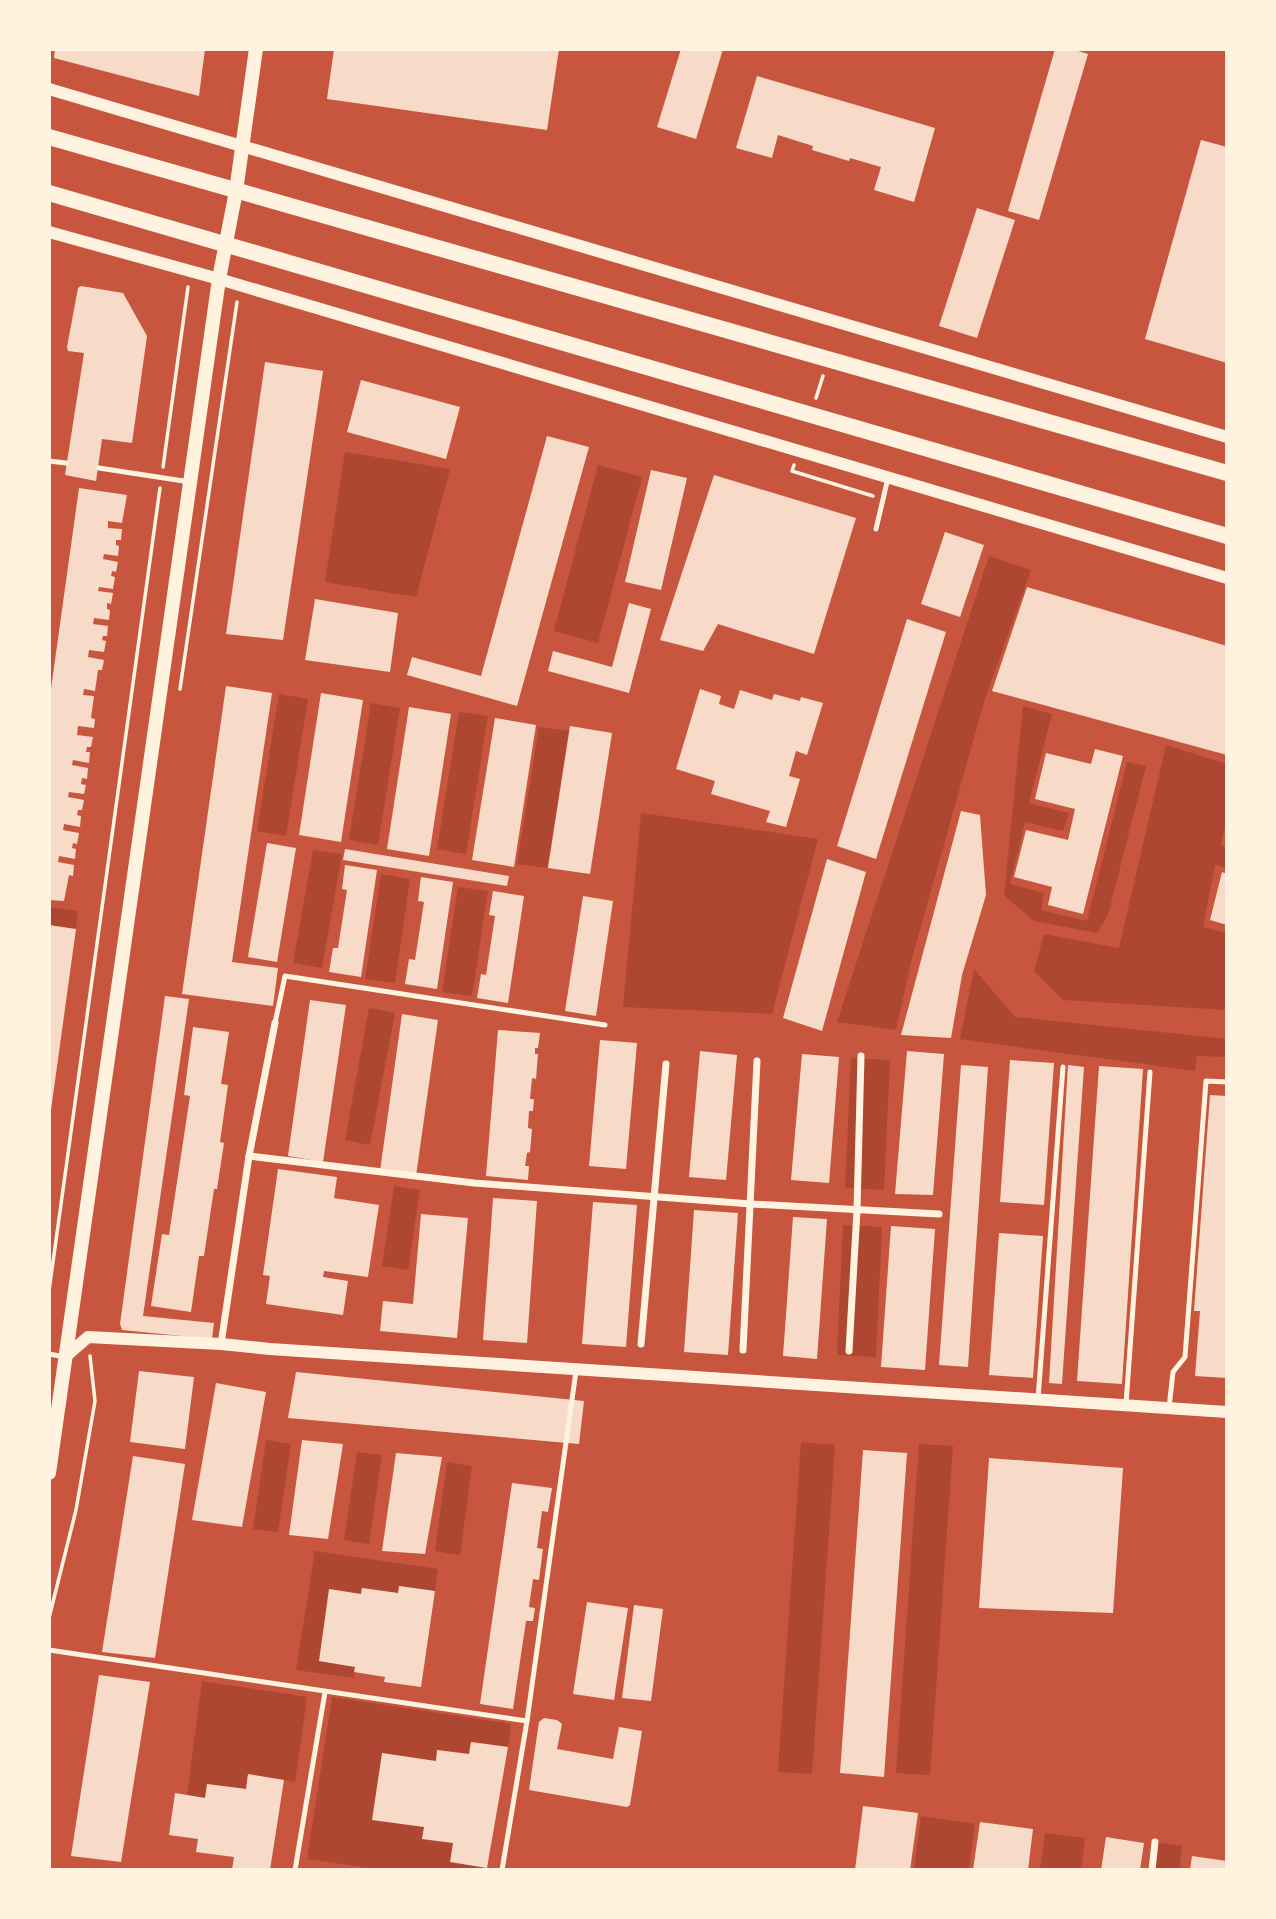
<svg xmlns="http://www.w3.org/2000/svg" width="1276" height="1919" font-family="Manrope,sans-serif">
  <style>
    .green { fill: #ae4732 }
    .building { fill: #f7dbc8 }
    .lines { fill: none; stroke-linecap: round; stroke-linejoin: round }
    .path { stroke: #fff3e0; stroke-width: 3.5 }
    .service { stroke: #fff3e0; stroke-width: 5 }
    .minor { stroke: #fff3e0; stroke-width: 7 }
    .tertiary { stroke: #fff3e0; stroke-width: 12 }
    .secondary { stroke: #fff3e0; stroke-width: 14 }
    .primary { stroke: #fff3e0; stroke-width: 16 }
  </style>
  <rect width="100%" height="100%" fill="#c8553d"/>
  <!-- green -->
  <g class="green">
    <path d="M345,452L450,469L416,597L325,582Z"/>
    <path d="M598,465L642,477L598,643L554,631Z"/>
    <path d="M989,556L1031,570L985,699L912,958L896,1030L837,1022Z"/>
    <path d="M279,694L308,699L286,836L257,831Z"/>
    <path d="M371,703L400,708L378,845L349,840Z"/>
    <path d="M1023,706L1052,714L1029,803L1069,813L1063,831L1025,822L1010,884L1044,893L1041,910L1087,921L1127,762L1146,766L1108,915L1097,933L1034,921L1004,895Z"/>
    <path d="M459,712L488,716L466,854L437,849Z"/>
    <path d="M539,727L569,731L547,868L517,864Z"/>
    <path d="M1166,745L1227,764V817L1221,845L1227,847V868L1215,865L1203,927L1227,933V1010L1063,1000L1034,971L1044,934L1119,948Z"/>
    <path d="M641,813L818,839L772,1014L623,1007Z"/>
    <path d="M313,850L342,854L322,968L293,963Z"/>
    <path d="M381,874L410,879L395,983L365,979Z"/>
    <path d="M458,887L488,891L472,996L442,992Z"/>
    <path d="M49,907L78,911L76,929L49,925Z"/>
    <path d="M974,969L1015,1017L1227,1039V1057L1197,1056L1195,1071L960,1039Z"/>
    <path d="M369,1008L395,1013L370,1145L345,1140Z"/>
    <path d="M851,1058L890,1060L884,1190L845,1188Z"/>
    <path d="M394,1186L420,1190L408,1270L382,1266Z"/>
    <path d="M843,1225L882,1227L876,1357L837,1355Z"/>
    <path d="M266,1440L291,1444L278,1532L253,1529Z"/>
    <path d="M801,1442L835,1445L812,1774L778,1772Z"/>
    <path d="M919,1444L953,1446L930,1775L896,1773Z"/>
    <path d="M357,1452L382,1455L369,1544L344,1540Z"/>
    <path d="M447,1462L472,1466L460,1555L435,1551Z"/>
    <path d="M315,1551L438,1569L435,1591L399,1586L398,1593L363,1588L361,1594L330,1589L319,1661L355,1667L354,1678L296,1670Z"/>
    <path d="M202,1681L307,1697L295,1782L248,1775L246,1789L207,1784L205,1798L187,1795Z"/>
    <path d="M332,1697L511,1724L508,1747L472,1742L469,1754L438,1750L436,1761L372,1820L424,1827L422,1839L453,1843L450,1862L487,1868L486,1870H382L307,1859Z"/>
    <path d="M921,1816L975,1824L969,1870H914Z"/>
    <path d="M1045,1833L1085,1838L1081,1870H1040Z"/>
    <path d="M1155,1842L1182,1846L1179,1870H1151Z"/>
  </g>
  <!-- building -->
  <g class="building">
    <path d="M55,49H205L199,96L54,58Z"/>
    <path d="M334,49H559L547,130L327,99Z"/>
    <path d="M681,49H723L696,139L657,127Z"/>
    <path d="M1055,49H1072L1088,54L1039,220L1008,211Z"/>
    <path d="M757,76L935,128L914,202L874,190L881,167L850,158L849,161L812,150L813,146L778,135L772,158L736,148Z"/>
    <path d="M1201,140L1227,147V363L1145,339Z"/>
    <path d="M977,208L1015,220L977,338L939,326Z"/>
    <path d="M81,286L123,293L147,336L132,443L102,439L96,481L65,475L84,353L68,351L67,347L78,288Z"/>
    <path d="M265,362L323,371L283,640L226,634Z"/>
    <path d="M361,380L460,407L446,459L347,432Z"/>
    <path d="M547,436L589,447L517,706L407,675L412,657L481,676Z"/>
    <path d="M651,470L687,478L661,590L625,582Z"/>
    <path d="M714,475L856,518L814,654L718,624L703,651L660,640Z"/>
    <path d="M79,488L127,495L122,523L108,521V528L122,529L121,540H116V545L119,546L118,556L104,554L103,559L118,562L116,572L112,571L111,576L115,577L113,589L99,587L98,591L113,593L111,604L107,603V609L110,610L109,620L94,618L93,624L108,626L107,636H103L102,640L106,641L104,652L89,650L88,657L104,660L102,670H98L95,691L84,689L83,695L94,696L91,718L95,719L94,728L78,726L77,735L93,737L91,747H87L86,752H90L89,763L73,760L72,765L88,768L87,779L82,778L81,784L86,785L84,794L69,792L68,797L84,800L82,810H78L77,815L81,816L80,827L64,824L63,830L79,833L77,844L73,843L72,848L76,849L75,859L59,856L58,862L74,865L73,876L69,875L64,901L49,900V703Z"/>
    <path d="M945,532L984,545L960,617L921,604Z"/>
    <path d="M1027,587L1227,646V755L992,691Z"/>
    <path d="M315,599L398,613L390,672L305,660Z"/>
    <path d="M629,603L651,609L629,693L548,671L553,651L612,667Z"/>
    <path d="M907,619L946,632L876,859L837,846Z"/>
    <path d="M226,686L272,693L232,962L278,968L273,1006L182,994Z"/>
    <path d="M700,689L721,696L719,704L734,709L740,690L772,700L774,694L800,701L801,697L823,703L807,755L796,751L789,776L800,779L786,827L766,822L770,811L711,794L715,781L676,769Z"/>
    <path d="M321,693L363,700L341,842L299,835Z"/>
    <path d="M409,707L451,714L429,856L387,849Z"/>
    <path d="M495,718L536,725L514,867L472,860Z"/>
    <path d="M570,726L612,733L590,874L548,868Z"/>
    <path d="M1095,749L1123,756L1083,914L1048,905L1052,887L1014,877L1026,830L1068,840L1075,809L1035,799L1046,753L1091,764Z"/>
    <path d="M961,811L980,815L986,895L962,975L951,1038L901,1035Z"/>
    <path d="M267,843L296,848L277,962L248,957Z"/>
    <path d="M345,849L509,876L507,886L343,860Z"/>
    <path d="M827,859L866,872L822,1031L783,1018Z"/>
    <path d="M345,865L377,870L361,977L329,972L333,948H338L347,890L342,889Z"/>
    <path d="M1222,872L1227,874V925L1210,920Z"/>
    <path d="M421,877L453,882L437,989L405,984L409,959L415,960L424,902L418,901Z"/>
    <path d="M493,891L524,896L508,1003L477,998L481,974L486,975L495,916L489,915Z"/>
    <path d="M583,896L613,901L596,1016L565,1011Z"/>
    <path d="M49,925L76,929L51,1110H49Z"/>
    <path d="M165,996L189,999L143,1316L214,1323L212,1339L122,1330L120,1324Z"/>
    <path d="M310,1000L346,1005L323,1162L288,1156Z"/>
    <path d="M402,1014L438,1020L416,1176L380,1171Z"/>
    <path d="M193,1027L229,1032L221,1084L228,1085L220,1142L224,1143L217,1189H214L204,1256H199L191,1312L151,1306L162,1234L169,1235L190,1096L184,1095Z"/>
    <path d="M498,1030L540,1033L538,1048H535V1054H538L536,1079L532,1078L530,1099H534L533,1111H529L528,1128L532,1129L530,1152L527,1153L525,1166H529L528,1180L486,1176Z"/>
    <path d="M600,1040L637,1043L626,1169L589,1166Z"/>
    <path d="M700,1051L737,1055L726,1180L689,1177Z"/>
    <path d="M907,1051L944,1054L933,1195L895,1194Z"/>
    <path d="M802,1054L839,1057L829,1183L791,1180Z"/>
    <path d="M1010,1060L1054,1063L1044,1205L1000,1202Z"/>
    <path d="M961,1065L988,1067L968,1367L939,1365Z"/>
    <path d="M1068,1065L1084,1067L1062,1384L1049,1383Z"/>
    <path d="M1099,1066L1143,1069L1122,1384L1077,1381Z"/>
    <path d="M1210,1095L1227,1096V1378L1195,1376L1200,1311H1194Z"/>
    <path d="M278,1169L337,1177L334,1198L379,1205L368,1277L324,1271L323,1277L348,1281L343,1315L266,1304L270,1276L263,1275Z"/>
    <path d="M493,1198L537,1201L527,1343L483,1340Z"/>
    <path d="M593,1202L637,1205L626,1347L582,1344Z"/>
    <path d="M694,1210L738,1213L728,1355L684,1352Z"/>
    <path d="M421,1214L468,1218L457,1338L380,1331L383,1301L413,1304Z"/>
    <path d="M793,1217L827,1219L817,1359L783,1356Z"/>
    <path d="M891,1226L935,1229L925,1370L881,1367Z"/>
    <path d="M999,1233L1043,1236L1033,1378L989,1375Z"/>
    <path d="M139,1371L194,1377L185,1449L130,1442Z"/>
    <path d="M296,1372L584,1401L579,1444L288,1418Z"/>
    <path d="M216,1383L266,1392L242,1527L192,1520Z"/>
    <path d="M302,1440L343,1444L328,1539L289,1535Z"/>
    <path d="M863,1450L907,1453L884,1777L840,1773Z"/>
    <path d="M396,1453L442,1457L425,1554L382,1551Z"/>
    <path d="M133,1456L185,1464L155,1658L102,1652Z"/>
    <path d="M989,1458L1123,1468L1113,1613L979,1608Z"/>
    <path d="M512,1483L552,1488L548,1512L542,1511L537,1548L543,1549L539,1580L533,1579L529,1607L535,1608L533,1621H526L513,1709L480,1704Z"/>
    <path d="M399,1586L435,1591L421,1687L384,1682L385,1677L354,1672L355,1667L319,1661L329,1589L361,1594L362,1588L398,1593Z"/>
    <path d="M587,1602L628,1608L614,1700L573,1694Z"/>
    <path d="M634,1605L663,1609L651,1701L622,1698Z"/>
    <path d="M99,1675L150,1682L121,1862L71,1856Z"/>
    <path d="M544,1718L557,1720L562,1724L557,1749L613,1759L619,1727L642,1731L630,1805L627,1807L529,1790L539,1722Z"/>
    <path d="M471,1742L508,1747L487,1868L450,1862L453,1843L422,1839L424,1827L372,1820L382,1753L436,1761L437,1750L469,1754Z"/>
    <path d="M248,1774L284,1780L270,1870H232L234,1857L196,1852L198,1839L169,1835L175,1793L205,1798L207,1784L246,1789Z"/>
    <path d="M863,1806L918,1813L910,1870H855Z"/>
    <path d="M980,1822L1033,1829L1028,1870H973Z"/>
    <path d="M1106,1837L1144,1843L1140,1870H1101Z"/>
    <path d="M1192,1856L1227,1861V1870H1190Z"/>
  </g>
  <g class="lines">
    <!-- path -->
    <g class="path">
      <path d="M816,398L823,376"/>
      <path d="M794,465L792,471L873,496"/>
      <path d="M163,467L188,287"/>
      <path d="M180,689L237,302"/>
      <path d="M49,1291L160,488"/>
      <path d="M49,1618L76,1510L95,1401L90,1356"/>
    </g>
    <!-- service -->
    <g class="service">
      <path d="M49,461L66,463"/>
      <path d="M99,468L190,482"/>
      <path d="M876,529L888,478"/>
      <path d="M275,1023L285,976L605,1025"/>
      <path d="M49,1354L65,1357"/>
      <path d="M1038,1399L1063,1067"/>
      <path d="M1126,1404L1150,1072"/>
      <path d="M1169,1408L1173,1372L1185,1357L1206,1081L1227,1082"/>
      <path d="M49,1650L527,1721L502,1870"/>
      <path d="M527,1721L576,1371"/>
      <path d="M295,1870L325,1692"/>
    </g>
    <!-- minor -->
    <g class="minor">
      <path d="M249,1156L474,1183L751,1204L939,1214"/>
      <path d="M221,1344L249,1156L275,1023"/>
      <path d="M641,1344L666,1064"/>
      <path d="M743,1350L757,1061"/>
      <path d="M849,1351L857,1210L861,1056"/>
      <path d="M1152,1870L1155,1842"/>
    </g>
    <!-- tertiary -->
    <g class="tertiary">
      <path d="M49,89L1227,437"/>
      <path d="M49,232L219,279L1227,578"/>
      <path d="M65,1357L88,1337L221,1344L270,1349L1227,1412"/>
    </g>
    <!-- secondary -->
    <path class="secondary" d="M49,1473L219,279L236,191L256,49"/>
    <!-- primary -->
    <g class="primary">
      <path d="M49,137L1227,473"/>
      <path d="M49,193L1227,536"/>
    </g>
  </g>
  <!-- border -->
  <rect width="1276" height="1919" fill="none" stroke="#fff3e0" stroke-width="102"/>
</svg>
